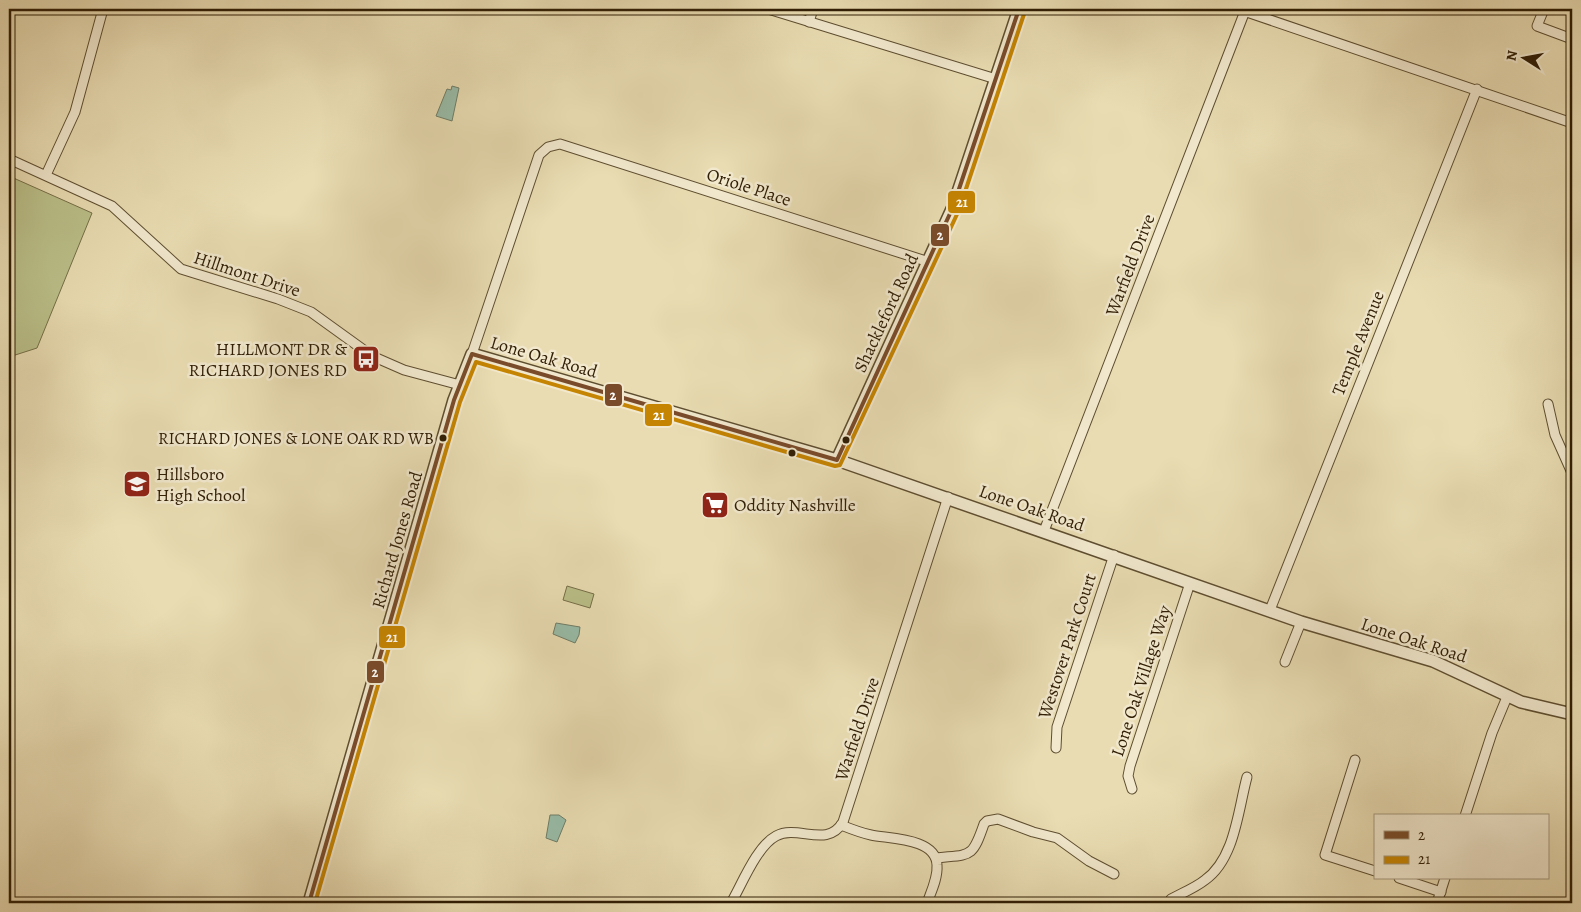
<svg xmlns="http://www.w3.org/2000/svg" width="1581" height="912" font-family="Alegreya,serif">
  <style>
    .green { fill: #babf89; stroke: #756e47 }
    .water { fill: #98bca8; stroke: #6e7d67 }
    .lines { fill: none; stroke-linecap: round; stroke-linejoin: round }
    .minor-casing { stroke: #5e4e30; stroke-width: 11 }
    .tertiary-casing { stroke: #5e4e30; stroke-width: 14 }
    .minor { stroke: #f1e8cd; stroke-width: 9 }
    .tertiary { stroke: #f1e8cd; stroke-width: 11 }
    .bus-1-casing { stroke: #f1e8cd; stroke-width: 8 }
    .bus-2-casing { stroke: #f1e8cd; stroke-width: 8 }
    .bus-1 { stroke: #7a4b2a; stroke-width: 4 }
    .bus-2 { stroke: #c58401; stroke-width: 4 }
    .bus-dot { fill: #301e05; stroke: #f1e8cd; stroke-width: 2 }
    .labels { text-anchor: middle; stroke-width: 5; stroke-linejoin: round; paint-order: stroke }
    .bus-label { font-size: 17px; fill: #301e05; stroke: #f1e8cd; text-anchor: end }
    .street-label { font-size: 18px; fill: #301e05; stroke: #f1e8cd }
    .poi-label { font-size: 18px; fill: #301e05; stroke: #f1e8cd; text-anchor: start }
    .line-badge { stroke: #f1e8cd; stroke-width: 2 }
    .badge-label { font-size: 14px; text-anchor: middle; font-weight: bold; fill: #fff }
  </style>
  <rect width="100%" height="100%" fill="#e9dcb2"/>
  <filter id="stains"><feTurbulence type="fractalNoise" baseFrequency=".004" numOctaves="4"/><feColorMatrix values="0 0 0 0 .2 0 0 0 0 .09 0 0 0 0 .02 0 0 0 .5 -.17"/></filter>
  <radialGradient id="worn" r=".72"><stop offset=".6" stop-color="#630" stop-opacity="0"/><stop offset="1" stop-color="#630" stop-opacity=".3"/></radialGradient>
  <!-- green -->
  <g class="green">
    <path d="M9,176L92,213L37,348L9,357Z"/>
    <path d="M567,586L594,594L590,608L563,600Z"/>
  </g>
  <!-- water -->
  <g class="water">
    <path d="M452,86L459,88L452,121L436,116L447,89L451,90Z"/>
    <path d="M556,623L580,627L579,635L575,643L553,634Z"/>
    <path d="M550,815H559L566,820L557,842L546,838Z"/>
  </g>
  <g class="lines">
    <!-- minor casing -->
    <g class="minor-casing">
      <g id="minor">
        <path d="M768,9L996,79"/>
        <path d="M1238,9L1572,123"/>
        <path d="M1544,9L1537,26L1572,39"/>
        <path d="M809,22L813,9"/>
        <path d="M9,159L112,206L181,269L278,299L311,312L372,356L404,370L460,385"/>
        <path d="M46,175L75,112L103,9"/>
        <path d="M472,354L539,155L548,147L560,144L929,262"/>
        <path d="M1548,404L1555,435L1572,473"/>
        <path d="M1044,531L1245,11"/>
        <path d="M1270,610L1477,89"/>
        <path d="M1285,662L1301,622"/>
        <path d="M1056,748L1057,727L1114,555"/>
        <path d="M1355,760L1325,855L1375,871"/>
        <path d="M1132,789L1128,776L1130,766L1190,583"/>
        <path d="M1465,816L1492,733L1507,697"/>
        <path d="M841,825C851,829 861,833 871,835C890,839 936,838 937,865C938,878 931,892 927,903"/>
        <path d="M936,858C971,854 972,859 984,824L987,821L998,819L1033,832L1057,838L1089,861L1114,874"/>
        <path d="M1399,878L1441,892"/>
        <path d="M731,903C742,884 757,846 776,836C798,824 827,849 843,822L948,497"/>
        <path d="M1169,903L1171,899C1182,893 1195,888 1205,880C1235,859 1238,810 1247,777"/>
        <path d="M1437,903L1445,878"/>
      </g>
    </g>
    <!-- tertiary casing -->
    <g class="tertiary-casing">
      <g id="tertiary">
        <path d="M837,460L953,207L1019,9"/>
        <path d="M309,903L454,400L472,354L837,460L1301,622L1433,661L1521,702L1572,714"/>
      </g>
    </g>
    <!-- minor -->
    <use href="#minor" class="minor"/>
    <!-- tertiary -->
    <use href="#tertiary" class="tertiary"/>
    <!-- bus-1 casing -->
    <g class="bus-1-casing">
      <path id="bus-1" d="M309,903L454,400L472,354L837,460L953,207L1019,9"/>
    </g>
    <!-- bus-2 casing -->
    <g class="bus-2-casing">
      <path id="bus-2" d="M315,903L460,402L476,362L835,466L840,465L959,210L1025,11"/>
    </g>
    <!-- bus-1 -->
    <use href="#bus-1" class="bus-1"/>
    <!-- bus-2 -->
    <use href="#bus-2" class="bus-2"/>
  </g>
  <!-- icons -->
  <defs>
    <g id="bus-square" transform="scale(1.4375)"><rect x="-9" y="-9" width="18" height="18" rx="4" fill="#8f2418" stroke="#f1e8cd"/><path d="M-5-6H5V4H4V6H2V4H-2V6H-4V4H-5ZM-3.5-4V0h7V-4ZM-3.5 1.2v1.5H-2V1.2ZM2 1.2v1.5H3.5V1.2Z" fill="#fff"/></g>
    <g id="school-square" transform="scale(1.4375)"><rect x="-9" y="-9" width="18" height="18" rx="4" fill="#8f2418" stroke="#f1e8cd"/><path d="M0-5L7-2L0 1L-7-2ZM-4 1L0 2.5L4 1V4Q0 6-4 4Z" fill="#fff"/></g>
    <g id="supermarket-square" transform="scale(1.4375)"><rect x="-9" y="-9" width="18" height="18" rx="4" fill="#8f2418" stroke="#f1e8cd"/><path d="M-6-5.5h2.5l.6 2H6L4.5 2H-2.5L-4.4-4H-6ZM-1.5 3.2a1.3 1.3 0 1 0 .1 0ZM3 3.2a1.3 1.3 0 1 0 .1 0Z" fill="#fff"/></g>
  </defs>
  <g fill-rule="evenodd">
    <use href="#bus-square" x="366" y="359"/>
    <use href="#school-square" x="137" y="484"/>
    <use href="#supermarket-square" x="715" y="505"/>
  </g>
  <!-- markers -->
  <g class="bus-dot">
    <circle cx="443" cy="438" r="4.5"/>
    <circle cx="846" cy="440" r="4.5"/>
    <circle cx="792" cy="453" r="4.5"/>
  </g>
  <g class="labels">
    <!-- bus labels -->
    <g class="bus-label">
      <text x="434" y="444">RICHARD JONES &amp; LONE OAK RD WB</text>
    </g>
    <!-- street labels -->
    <g class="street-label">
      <text transform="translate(749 187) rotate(18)" y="6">Oriole Place</text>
      <text transform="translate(1130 265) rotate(-69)" y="6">Warfield Drive</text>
      <text transform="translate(247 274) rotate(18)" y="6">Hillmont Drive</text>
      <text transform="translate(886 313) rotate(-65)" y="6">Shackleford Road</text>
      <text transform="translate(1358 343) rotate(-68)" y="6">Temple Avenue</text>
      <text transform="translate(544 357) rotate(16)" y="6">Lone Oak Road</text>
      <text transform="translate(1032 508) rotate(19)" y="6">Lone Oak Road</text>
      <text transform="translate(397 540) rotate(-74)" y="6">Richard Jones Road</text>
      <text transform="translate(1414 640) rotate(18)" y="6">Lone Oak Road</text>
      <text transform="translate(1067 646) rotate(-72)" y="6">Westover Park Court</text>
      <text transform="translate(1141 681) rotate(-72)" y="6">Lone Oak Village Way</text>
      <text transform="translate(857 729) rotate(-72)" y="6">Warfield Drive</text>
    </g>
    <!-- poi labels -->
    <g class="poi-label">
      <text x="347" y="355" text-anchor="end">HILLMONT DR &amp;<tspan x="347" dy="21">RICHARD JONES RD</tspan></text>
      <text x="156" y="480">Hillsboro<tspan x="156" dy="21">High School</tspan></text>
      <text x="734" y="511">Oddity Nashville</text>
    </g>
  </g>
  <g class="line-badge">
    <rect x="947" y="190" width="29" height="24" rx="5" fill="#c58401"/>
    <rect x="930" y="223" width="20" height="24" rx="5" fill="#7a4b2a"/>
    <rect x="604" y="383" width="19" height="24" rx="5" fill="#7a4b2a"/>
    <rect x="644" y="403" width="29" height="24" rx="5" fill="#c58401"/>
    <rect x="378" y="625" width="28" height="24" rx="5" fill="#c58401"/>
    <rect x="366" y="660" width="19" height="24" rx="5" fill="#7a4b2a"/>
  </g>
  <g class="badge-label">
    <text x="962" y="207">21</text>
    <text x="940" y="240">2</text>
    <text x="613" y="400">2</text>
    <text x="659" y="420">21</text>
    <text x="392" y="642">21</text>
    <text x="375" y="677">2</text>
  </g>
  <!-- margin -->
  <rect width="1581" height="912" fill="none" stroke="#e9dcb2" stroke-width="30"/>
  <rect x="10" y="10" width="1561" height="892" fill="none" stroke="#301e05" stroke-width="2.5"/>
  <rect x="15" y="15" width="1551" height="882" fill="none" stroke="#301e05"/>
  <!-- legend -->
  <rect x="1374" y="814" width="175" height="65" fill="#f1e8cd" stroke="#a4977d"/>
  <rect x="1384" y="831" width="25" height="8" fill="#7a4b2a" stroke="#a4977d"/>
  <text x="1418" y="840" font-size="15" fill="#301e05">2</text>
  <rect x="1384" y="856" width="25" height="8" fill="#c58401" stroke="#a4977d"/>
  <text x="1418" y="864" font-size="15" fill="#301e05">21</text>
  <!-- north arrow -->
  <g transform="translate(1524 58) rotate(281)" stroke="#f1e8cd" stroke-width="4" paint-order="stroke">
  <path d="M0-4L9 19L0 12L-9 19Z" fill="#301e05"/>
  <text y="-8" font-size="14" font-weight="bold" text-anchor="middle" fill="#301e05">N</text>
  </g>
  <rect width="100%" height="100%" filter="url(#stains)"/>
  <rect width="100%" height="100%" fill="url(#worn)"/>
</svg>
